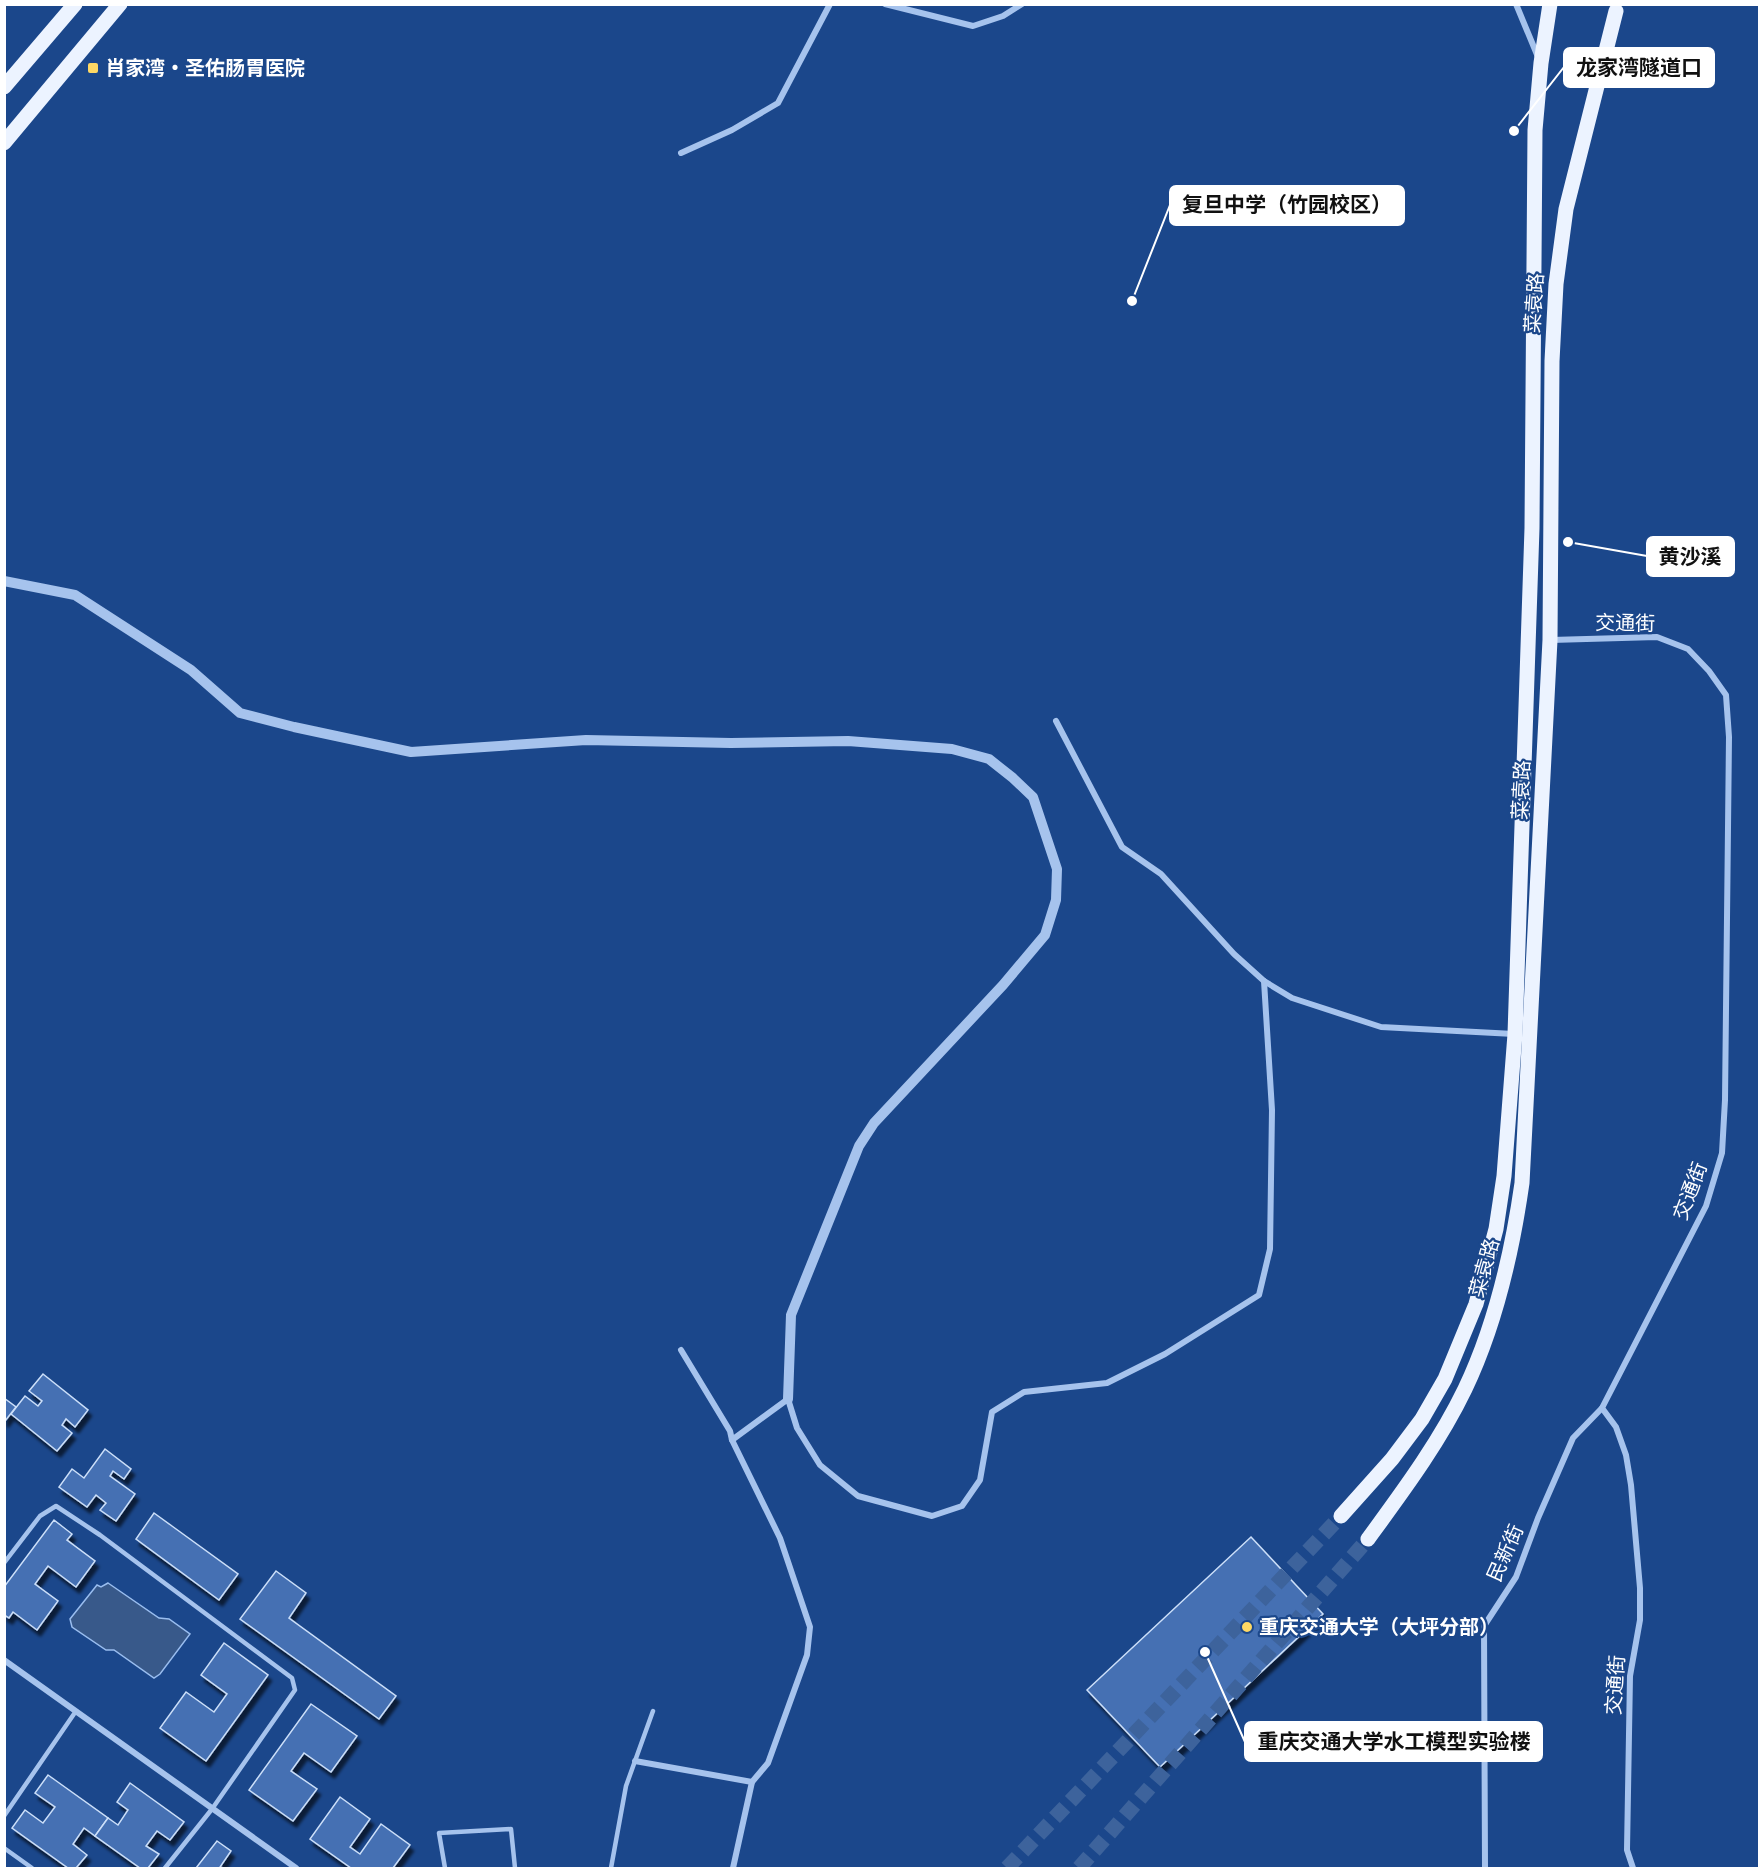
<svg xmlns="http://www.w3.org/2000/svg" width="1764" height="1873" font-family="'Sofia Sans Condensed','Noto Sans SC',sans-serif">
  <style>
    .water { fill: #38598a; stroke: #99bdef; stroke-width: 1.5 }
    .building { fill: #4470b3; stroke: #ccdff9; stroke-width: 1.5; filter: url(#shadow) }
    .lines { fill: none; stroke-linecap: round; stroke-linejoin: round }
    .primary-tunnel { stroke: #3d639c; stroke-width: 15; stroke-dasharray: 15 8; stroke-linecap: butt }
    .service { stroke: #a6c3ed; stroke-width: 4.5 }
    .minor { stroke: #a6c3ed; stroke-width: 6 }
    .tertiary { stroke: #a6c3ed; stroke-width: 10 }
    .primary { stroke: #ecf3ff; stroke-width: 15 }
    .poi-dot { fill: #fed864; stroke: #1b478b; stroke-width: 2 }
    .labels { text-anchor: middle; stroke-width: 4.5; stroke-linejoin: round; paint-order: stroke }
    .poi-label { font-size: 20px; font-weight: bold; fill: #fff; stroke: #1b478b; text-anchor: start }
    .street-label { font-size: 20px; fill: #fff; stroke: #1b478b }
    .leader { fill: none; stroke: #fff; stroke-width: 2 }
    .callout-dot { fill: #fff; stroke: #1b478b; stroke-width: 2 }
    .callout { fill: #fff; stroke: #fff; stroke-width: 2 }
    .callout-label { font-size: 21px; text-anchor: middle; font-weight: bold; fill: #111 }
  </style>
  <defs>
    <filter id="shadow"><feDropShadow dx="3.5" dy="6" stdDeviation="1.5" flood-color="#0009"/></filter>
  </defs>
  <rect width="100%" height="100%" fill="#1b478b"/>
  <!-- water -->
  <path class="water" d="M108,1583L159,1618L169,1619L190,1634L160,1674L154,1678L114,1650H106L72,1627L70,1619L97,1585L101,1587Z"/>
  <!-- building -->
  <g class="building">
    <path d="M43,1374L88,1410L75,1427L66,1419L62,1425L72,1433L57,1451L11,1414L25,1396L38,1406L42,1401L29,1391Z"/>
    <path d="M4,1398L16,1407L5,1421L4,1420Z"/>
    <path d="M105,1449L131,1469L124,1479L113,1471L110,1476L135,1494L116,1521L100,1510L106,1503L96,1495L87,1507L59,1487L72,1469L84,1478Z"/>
    <path d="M154,1513L238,1574L219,1600L136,1539Z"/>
    <path d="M54,1520L72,1534L67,1540L95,1561L76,1587L48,1566L35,1584L58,1601L37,1630L13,1612L9,1618L4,1615V1587Z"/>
    <path d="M1251,1537L1323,1614L1160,1767L1087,1690Z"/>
    <path d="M276,1571L306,1593L289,1618L396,1696L379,1719L240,1619Z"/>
    <path d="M224,1643L268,1675L206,1761L160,1728L186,1692L214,1712L227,1694L201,1675Z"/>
    <path d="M311,1704L357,1736L331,1772L304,1753L291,1771L317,1789L293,1821L249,1790Z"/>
    <path d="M48,1775L108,1818L95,1836L84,1828L73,1844L87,1855L76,1868H68L12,1828L25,1810L43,1823L55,1807L35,1793Z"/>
    <path d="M130,1783L184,1822L170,1840L157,1831L146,1846L159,1854L148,1868H140L95,1836L108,1818L118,1825L128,1810L117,1802Z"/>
    <path d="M340,1797L370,1819L350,1847L360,1854L381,1824L410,1845L393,1868H351L310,1839Z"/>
    <path d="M217,1841L231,1851L220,1867L223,1868H196Z"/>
  </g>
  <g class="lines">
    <!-- primary-tunnel -->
    <g class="primary-tunnel">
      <path d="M1007,1868L1341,1516"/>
      <path d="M1079,1868L1368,1539"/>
    </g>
    <!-- service -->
    <g class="service">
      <path d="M4,1563L40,1516L56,1506L100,1535L292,1678L295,1690L212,1809L165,1868"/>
      <path d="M4,1816L76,1711"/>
      <path d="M4,1848L32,1868"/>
      <path d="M445,1868L439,1833L511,1829L515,1868"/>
      <path d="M611,1868L626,1786L653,1711"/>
    </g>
    <!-- minor -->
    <g class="minor">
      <path d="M885,4L973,26L1003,16L1022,4"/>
      <path d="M1516,4L1538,57"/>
      <path d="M681,153L732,130L778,103L830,4"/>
      <path d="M1551,640L1657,637L1688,649L1709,671L1726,695L1729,737L1725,1100L1722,1153L1706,1206L1602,1408L1616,1427L1626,1455L1631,1485L1640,1588V1620L1630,1676L1627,1850L1633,1868"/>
      <path d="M1056,721L1122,847L1161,874L1234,954L1264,981L1292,998L1381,1027L1514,1034"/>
      <path d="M681,1350L730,1431L732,1440L780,1538L810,1627L807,1655L768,1763L752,1782L733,1868"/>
      <path d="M732,1440L788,1399L797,1428L820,1465L858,1496L932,1516L962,1506L980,1480L992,1412L1024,1392L1107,1383L1165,1354L1259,1295L1270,1249L1272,1110L1264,981"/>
      <path d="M4,1660L296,1868"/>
      <path d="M635,1761L752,1782"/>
      <path d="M1485,1868L1484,1626L1516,1577L1538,1518L1573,1438L1602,1408"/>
    </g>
    <!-- tertiary -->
    <path class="tertiary" d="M4,581L75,595L191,670L240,713L294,727L411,752L586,740L731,743L848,741L952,749L989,759L1013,778L1033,797L1057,869L1056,900L1045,935L1003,985L874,1123L859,1146L791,1315L788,1399"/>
    <!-- primary -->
    <g class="primary">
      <path d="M4,87L75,4"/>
      <path d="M4,143L120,4"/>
      <path d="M1341,1516L1392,1459L1422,1419L1445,1379L1476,1304L1496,1229L1504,1176L1515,1034L1532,528L1535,130L1541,63L1550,4"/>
      <path d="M1368,1539C1403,1491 1439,1443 1465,1389C1496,1324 1512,1253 1522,1183L1550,640L1552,361L1556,284L1566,209L1616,11"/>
    </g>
  </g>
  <!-- markers -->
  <g class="poi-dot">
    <rect x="87" y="62" width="12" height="12" rx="3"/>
    <circle cx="1247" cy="1627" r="6"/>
  </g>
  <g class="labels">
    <!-- poi labels -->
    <g class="poi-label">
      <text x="105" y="75">肖家湾‧圣佑肠胃医院</text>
      <text x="1259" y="1634">重庆交通大学（大坪分部）</text>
    </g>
    <!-- street labels -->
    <g class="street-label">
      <text transform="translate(1534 303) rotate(-86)" y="7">菜袁路</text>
      <text transform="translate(1625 623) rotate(1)" y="7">交通街</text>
      <text transform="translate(1521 790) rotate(-87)" y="7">菜袁路</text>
      <text transform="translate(1690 1191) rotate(-69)" y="7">交通街</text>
      <text transform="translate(1484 1268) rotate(-74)" y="7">菜袁路</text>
      <text transform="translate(1505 1553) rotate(-66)" y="7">民新街</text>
      <text transform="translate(1615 1685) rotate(-86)" y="7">交通街</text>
    </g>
  </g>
  <!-- callouts -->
  <path class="leader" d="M1514 131L1564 67M1132 301L1170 205M1568 542L1647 556M1205 1652L1245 1742"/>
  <g class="callout-dot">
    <circle cx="1514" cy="131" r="6"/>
    <circle cx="1132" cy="301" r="6"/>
    <circle cx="1568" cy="542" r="6"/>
    <circle cx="1205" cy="1652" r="6"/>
  </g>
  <g class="callout">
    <rect x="1564" y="48" width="150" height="39" rx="6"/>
    <rect x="1170" y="186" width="234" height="39" rx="6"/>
    <rect x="1647" y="537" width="87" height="39" rx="6"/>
    <rect x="1245" y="1722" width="297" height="39" rx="6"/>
  </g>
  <g class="callout-label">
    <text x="1639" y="75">龙家湾隧道口</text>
    <text x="1287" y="212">复旦中学（竹园校区）</text>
    <text x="1690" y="564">黄沙溪</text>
    <text x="1394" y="1749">重庆交通大学水工模型实验楼</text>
  </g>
  <!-- border -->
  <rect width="1764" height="1873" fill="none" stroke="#ffffff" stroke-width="12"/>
</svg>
